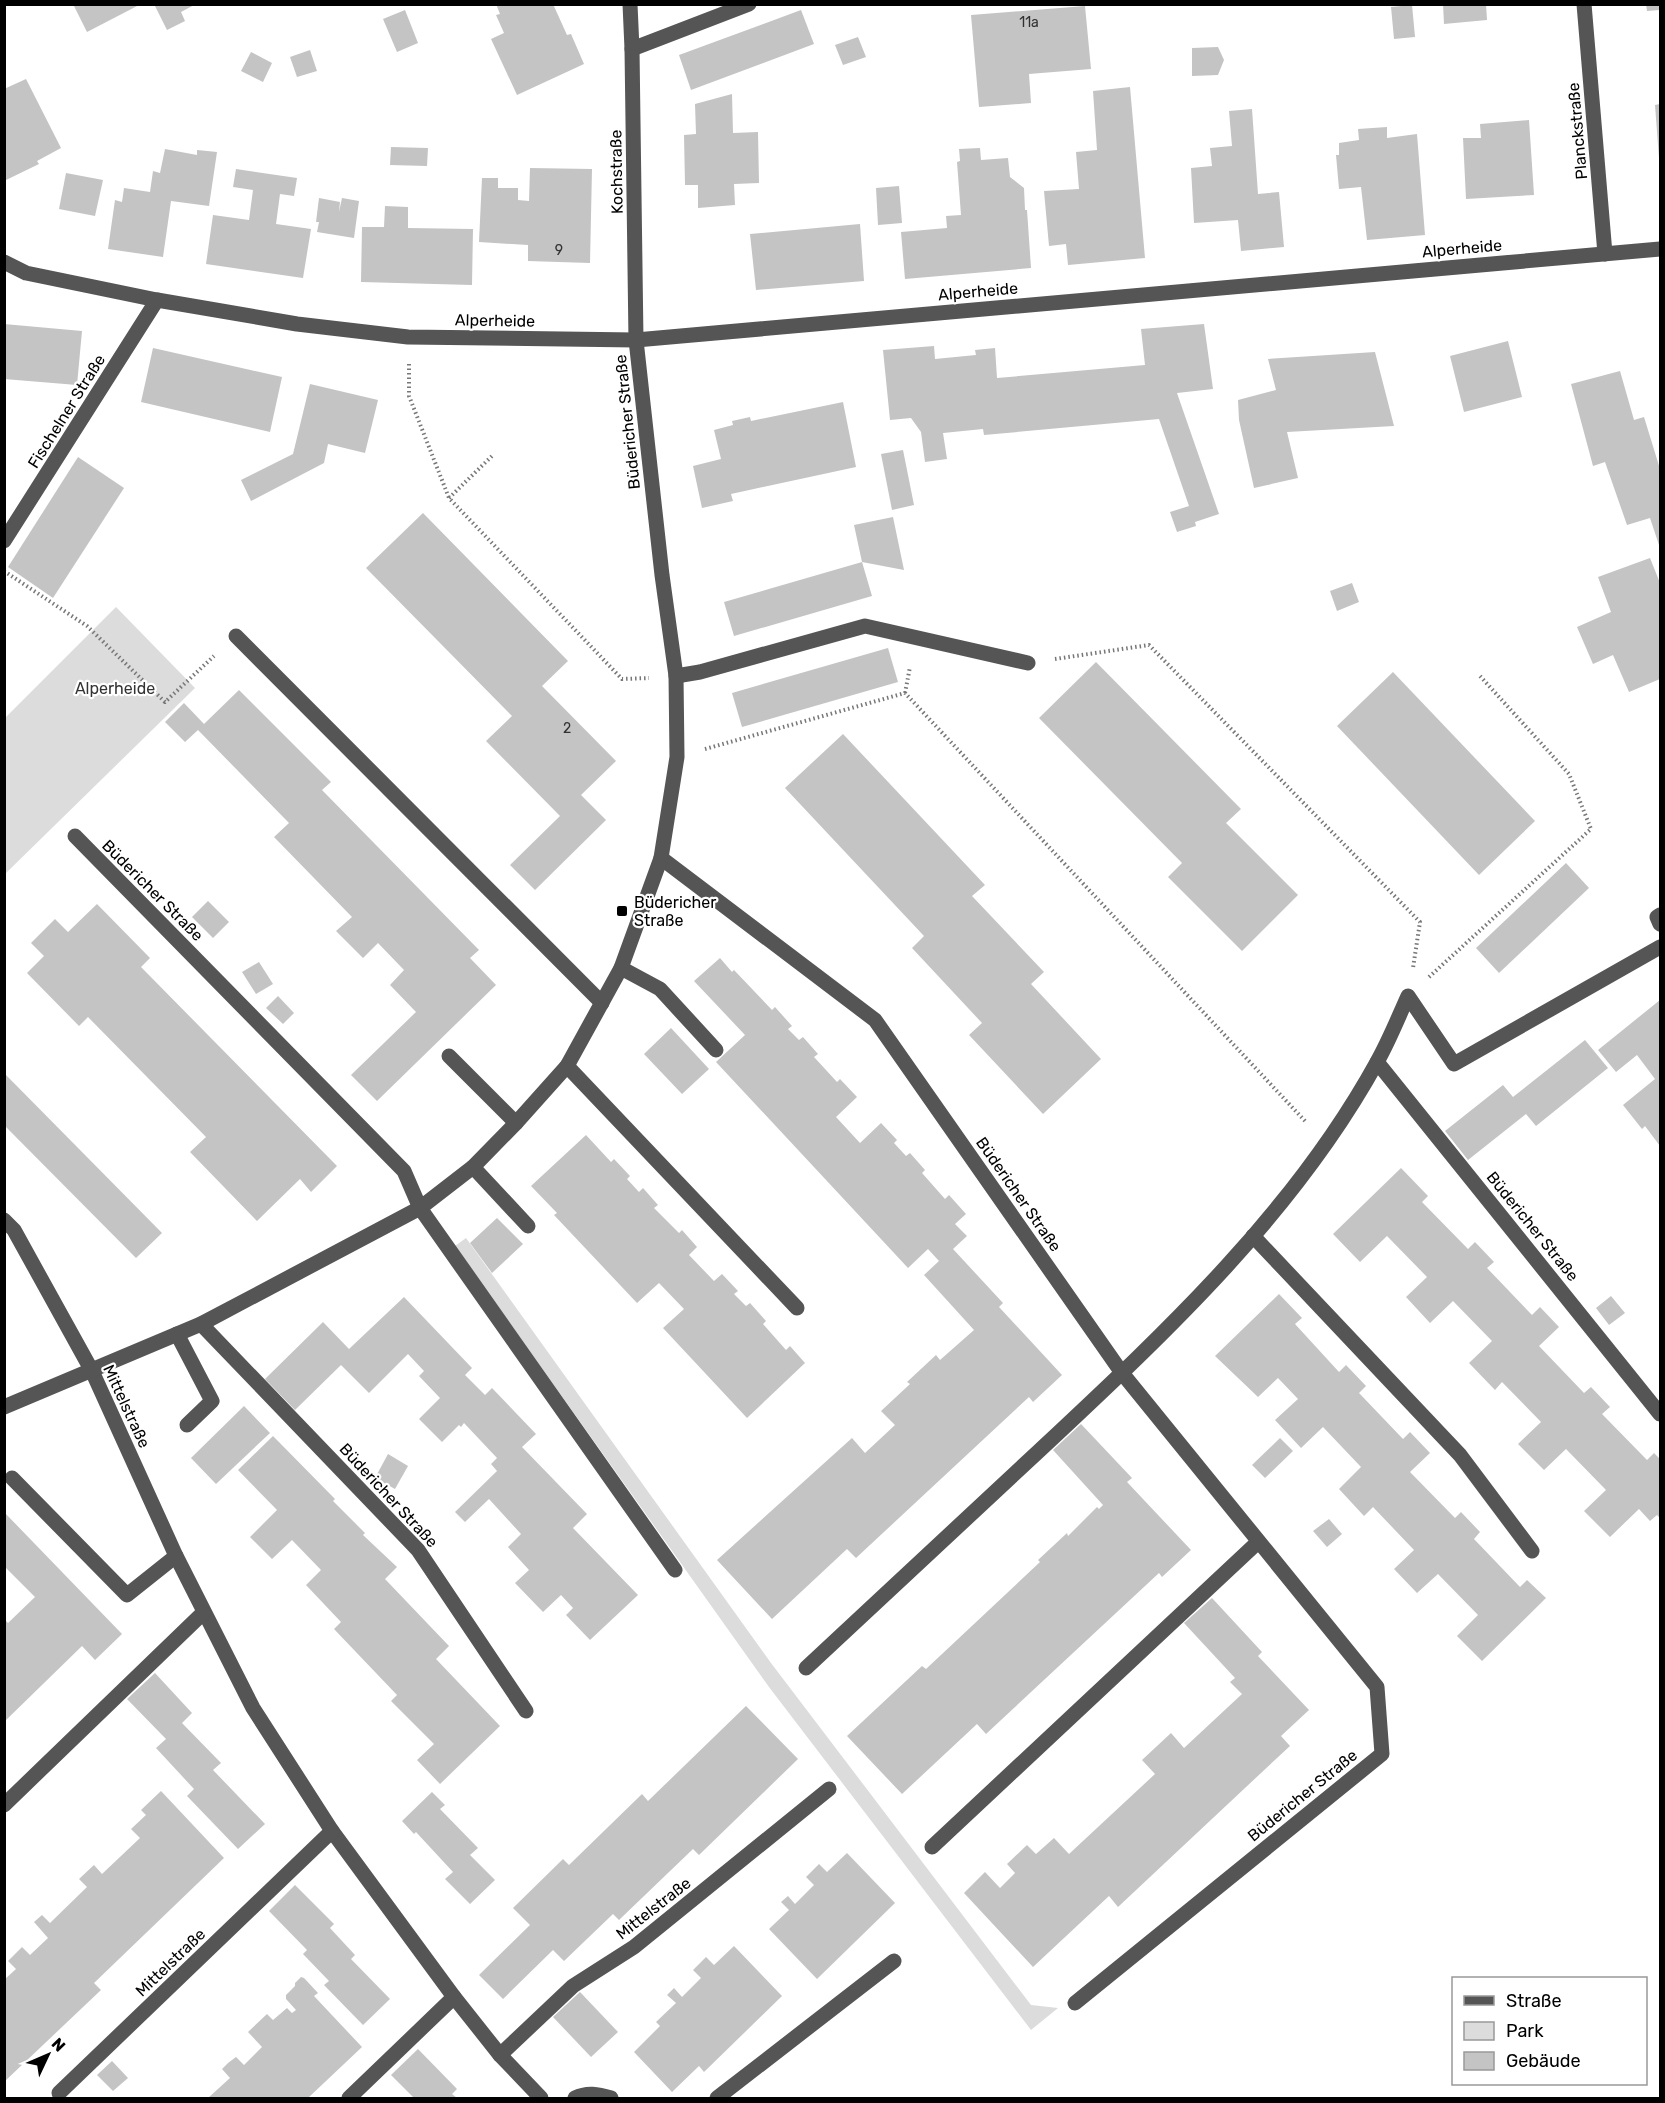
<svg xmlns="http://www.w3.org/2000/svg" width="1665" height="2103" font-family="Rubik,sans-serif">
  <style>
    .green { fill: #dcdcdc }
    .building { fill: #c4c4c4 }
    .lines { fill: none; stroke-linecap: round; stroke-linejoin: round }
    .path { stroke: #777; stroke-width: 4; stroke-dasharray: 1.5 3; stroke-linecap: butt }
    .minor { stroke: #555; stroke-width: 15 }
    .poi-dot { fill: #000; stroke: #fff; stroke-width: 2 }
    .labels { text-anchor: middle; stroke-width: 4.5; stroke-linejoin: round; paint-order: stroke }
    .number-label { font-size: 14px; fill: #313131 }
    .street-label { font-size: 16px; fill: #000; stroke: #fff }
    .park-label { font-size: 16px; fill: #333; stroke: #fff }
    .poi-label { font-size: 16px; fill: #000; stroke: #fff; text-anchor: start }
  </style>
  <rect width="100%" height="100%" fill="#fff"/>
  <!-- green -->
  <g class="green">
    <path d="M116,607L195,688L5,874V718Z"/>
    <path d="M466,1238L771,1663L1031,2005L1058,2008L1031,2030L769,1687L455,1246Z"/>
  </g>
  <!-- building -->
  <g class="building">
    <path d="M73,4H141L87,32Z"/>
    <path d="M154,4H196L181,12L185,21L167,30Z"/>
    <path d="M496,4H553L567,35L571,34L584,64L517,95L491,39L504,33L496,15L500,14Z"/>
    <path d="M1443,4H1486L1487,20L1444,24Z"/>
    <path d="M1646,4H1660V10L1647,11Z"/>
    <path d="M1412,5L1415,37L1394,39L1391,7Z"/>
    <path d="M1085,6L1091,69L1029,74L1031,103L979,107L971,15Z"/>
    <path d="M405,10L418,43L397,52L383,19Z"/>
    <path d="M801,10L814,44L691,90L679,55Z"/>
    <path d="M858,37L866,57L843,65L835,45Z"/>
    <path d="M1218,47L1224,60L1218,75L1192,76V48Z"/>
    <path d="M310,50L317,71L297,77L290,57Z"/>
    <path d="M251,52L272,63L263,82L241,71Z"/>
    <path d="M26,79L61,148L37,161L39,164L4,181V89Z"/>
    <path d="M1130,87L1145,258L1068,265L1066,244L1049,246L1044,191L1079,189L1076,152L1097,150L1093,91Z"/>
    <path d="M732,94L733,133L758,132L759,183L734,184L735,205L698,208V185H685L684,135L696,134L695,104Z"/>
    <path d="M1660,104V158H1659L1655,105Z"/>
    <path d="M1252,109L1258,194L1279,192L1284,247L1241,251L1238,220L1194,223L1191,168L1212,166L1210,148L1232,146L1229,111Z"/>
    <path d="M1529,120L1534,195L1466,199L1463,138H1481L1480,124Z"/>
    <path d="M1387,127V138L1417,134L1425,235L1367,240L1361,187L1339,189L1336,155H1339V143L1359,140L1358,129Z"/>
    <path d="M391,147L428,148L427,166L390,165Z"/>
    <path d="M980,148L981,160L1008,158L1010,177L1024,188L1025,210H1027L1031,268L905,279L901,232L947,228L946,216L961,215L957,162L960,161L959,149Z"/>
    <path d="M165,149L197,155V150L217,152L209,206L171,201L163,257L108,249L115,200L122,202L124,188L150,192L153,171L160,173Z"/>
    <path d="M530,168L592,169L590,263L528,261V245L479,242L482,178H498V188H518V200L529,201Z"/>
    <path d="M236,169L297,178L294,196L280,194L276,224L311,229L303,278L206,264L213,215L249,220L253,190L233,187Z"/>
    <path d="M66,173L103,180L95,216L59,209Z"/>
    <path d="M899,186L902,223L878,225L876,188Z"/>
    <path d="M319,198L340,202L339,212L342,198L359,201L354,238L317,232L319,222H316Z"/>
    <path d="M385,206L408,207V228L473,229L472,285L361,282L362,227H384Z"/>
    <path d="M860,224L864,281L756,290L750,234Z"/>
    <path d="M4,324L82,331L77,385L4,379Z"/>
    <path d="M1204,324L1213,389L1177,393L1219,514L1195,522L1196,526L1177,532L1170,512L1189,506L1159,419L984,435L983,429L943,433L947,459L925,462L921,432L911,418L890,420L883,350L934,346L935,359L976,355L975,350L995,348L997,378L1145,365L1141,329Z"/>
    <path d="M1508,341L1522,397L1464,412L1450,356Z"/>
    <path d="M153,348L282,377L270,432L141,402Z"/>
    <path d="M1375,352L1394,426L1287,432L1298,478L1254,488L1239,420L1238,400L1276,390L1268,359Z"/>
    <path d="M1620,371L1634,420L1644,417L1660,469V548L1650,518L1627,525L1605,462L1593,466L1571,384Z"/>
    <path d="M310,384L378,400L365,453L328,444L324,463L251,501L241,480L293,454Z"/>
    <path d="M843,402L856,467L731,494L733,501L702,508L693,466L721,459L714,430L733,425L732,421L750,417L751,421Z"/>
    <path d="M903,450L914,505L892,510L881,454Z"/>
    <path d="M78,457L124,488L53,598L8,567Z"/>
    <path d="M423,513L568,661L542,686L616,761L581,795L606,820L535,890L510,865L560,816L486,741L512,716L366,568Z"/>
    <path d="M893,517L904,570L862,562L872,596L734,636L724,602L862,562L854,525Z"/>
    <path d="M1650,558L1660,583V679L1629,692L1613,655L1593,664L1577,627L1611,612L1598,577Z"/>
    <path d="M1352,583L1359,602L1337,611L1330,591Z"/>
    <path d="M888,648L898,682L742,727L732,693Z"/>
    <path d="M1096,662L1241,809L1226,823L1298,895L1242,951L1168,877L1182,863L1039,718Z"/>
    <path d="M1393,672L1535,821L1479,875L1337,726Z"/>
    <path d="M239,690L331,782L322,790L479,950L470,958L496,985L377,1101L351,1075L416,1012L390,985L404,970L378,943L363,958L336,931L352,917L274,837L289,823L198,730L185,742L165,722L184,703L204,724Z"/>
    <path d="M843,734L985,885L972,896L1044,972L1031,984L1101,1059L1043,1114L969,1035L982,1023L912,948L924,936L785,788Z"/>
    <path d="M1566,863L1589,888L1499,973L1476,948Z"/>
    <path d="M208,901L229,922L213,938L192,917Z"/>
    <path d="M97,904L150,958L141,967L337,1166L311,1192L300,1179L257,1221L190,1152L206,1137L88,1017L79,1026L27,973L44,956L31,943L55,919L68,932Z"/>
    <path d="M720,958L732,972L734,970L772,1010L775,1007L792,1026L788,1029L799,1040L803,1037L818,1054L814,1057L826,1070L837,1082L840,1079L857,1097L836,1117L860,1143L881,1123L897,1140L894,1143L906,1156L910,1153L925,1170L922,1173L945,1199L949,1195L966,1214L955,1224L967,1236L953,1249L1003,1303L999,1307L1062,1375L1033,1402L1029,1397L856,1558L847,1549L772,1619L717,1560L852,1438L865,1453L895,1425L881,1411L910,1384L907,1382L936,1355L940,1360L974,1330L924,1275L939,1261L928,1249L908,1268L716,1062L745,1035L694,981Z"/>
    <path d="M259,962L273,984L256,994L242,972Z"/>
    <path d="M278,996L294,1013L283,1024L266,1008Z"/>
    <path d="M1660,1000V1146L1645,1126L1642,1129L1623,1105L1655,1079L1637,1055L1616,1072L1598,1050Z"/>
    <path d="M671,1028L709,1069L682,1094L644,1054Z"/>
    <path d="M1585,1040L1608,1068L1536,1126L1526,1114L1468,1160L1445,1131L1503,1085L1513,1097Z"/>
    <path d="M4,1073L162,1233L136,1258L4,1125Z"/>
    <path d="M586,1135L611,1162L614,1159L630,1176L627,1179L639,1192L643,1188L658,1205L654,1208L679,1233L682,1230L697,1247L689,1255L714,1281L722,1274L738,1291L734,1294L746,1306L750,1303L766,1321L763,1324L786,1350L790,1346L805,1363L747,1418L663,1328L684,1309L659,1283L637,1303L554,1215L557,1213L531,1186Z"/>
    <path d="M1401,1168L1428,1196L1422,1202L1468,1249L1475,1242L1494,1262L1487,1268L1532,1315L1540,1307L1559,1327L1539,1346L1584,1393L1591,1387L1610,1407L1602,1414L1647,1460L1654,1453L1660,1459V1518L1657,1515L1650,1521L1639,1509L1610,1537L1584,1511L1606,1490L1566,1449L1544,1470L1518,1444L1541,1422L1502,1382L1495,1390L1469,1363L1492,1341L1453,1301L1430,1323L1406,1297L1427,1277L1387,1236L1360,1262L1333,1234Z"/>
    <path d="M497,1218L523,1244L492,1273L470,1243Z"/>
    <path d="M1279,1294L1302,1318L1295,1324L1339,1372L1346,1365L1366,1386L1359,1393L1403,1439L1410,1432L1430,1453L1410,1472L1455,1518L1461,1512L1480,1532L1474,1539L1520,1587L1527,1580L1546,1598L1482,1661L1457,1636L1478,1615L1438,1574L1417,1593L1394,1569L1414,1550L1373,1507L1364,1516L1339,1489L1361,1467L1323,1427L1301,1448L1275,1420L1298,1399L1278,1378L1258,1397L1215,1356Z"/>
    <path d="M1611,1296L1625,1313L1609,1325L1596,1308Z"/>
    <path d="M404,1297L472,1368L465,1375L485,1395L492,1388L536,1434L522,1447L587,1514L573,1528L638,1595L590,1640L566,1615L573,1608L561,1595L543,1612L515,1583L529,1570L508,1547L521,1534L489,1499L465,1522L455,1512L497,1471L491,1464L497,1458L464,1423L461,1427L459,1425L442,1442L419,1419L440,1398L419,1376L424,1371L408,1354L369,1393L341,1365L295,1410L265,1379L323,1322L349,1349Z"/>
    <path d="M244,1406L270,1433L216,1484L191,1458Z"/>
    <path d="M1081,1424L1132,1478L1127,1482L1191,1550L1162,1577L1159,1573L986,1734L977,1724L902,1794L847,1736L922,1666L926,1669L1040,1562L1038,1560L1067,1533L1068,1536L1097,1507L1099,1509L1103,1505L1053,1450Z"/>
    <path d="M273,1436L335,1499L333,1501L365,1533L363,1535L397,1567L385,1579L449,1646L436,1659L500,1726L440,1784L417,1760L434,1744L391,1701L397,1695L334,1629L341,1622L306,1585L321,1570L292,1540L272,1559L250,1537L277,1510L238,1470Z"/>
    <path d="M1280,1438L1293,1451L1265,1478L1252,1465Z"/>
    <path d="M388,1454L408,1466L395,1489L375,1478Z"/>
    <path d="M4,1512L122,1634L95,1660L82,1646L4,1722V1619L8,1623L35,1597L4,1566Z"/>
    <path d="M1329,1519L1342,1534L1327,1547L1313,1531Z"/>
    <path d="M1212,1598L1262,1652L1258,1656L1309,1710L1281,1736L1290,1746L1261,1773L1118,1907L1109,1896L1033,1967L964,1893L985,1872L1000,1888L1015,1873L1007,1864L1027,1845L1036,1854L1054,1838L1069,1854L1155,1774L1142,1760L1171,1733L1184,1748L1242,1694L1230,1682L1235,1678L1184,1623Z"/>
    <path d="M155,1673L192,1713L182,1723L221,1763L213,1770L265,1824L238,1849L187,1796L194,1789L156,1748L166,1739L127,1699Z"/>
    <path d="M746,1706L798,1759L699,1855L693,1849L619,1920L613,1914L564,1961L553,1950L503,1999L479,1975L530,1925L513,1908L563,1859L569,1865L642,1794L648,1801Z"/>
    <path d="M161,1791L224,1858L94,1983L101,1990L4,2082V1980L16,1969L8,1961L22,1947L30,1955L48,1938L34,1922L42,1915L50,1923L87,1887L79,1879L94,1865L102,1874L140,1838L131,1829L146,1815L141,1810Z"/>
    <path d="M432,1792L445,1805L440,1809L478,1848L470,1855L495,1880L470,1904L445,1879L453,1872L416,1832L414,1834L402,1821Z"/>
    <path d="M847,1853L895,1903L817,1979L769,1929L789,1910L781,1902L788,1896L795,1904L814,1885L806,1877L819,1864L827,1872Z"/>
    <path d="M295,1885L334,1924L330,1928L355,1955L351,1959L390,1999L363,2025L324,1985L329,1981L303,1954L307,1950L269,1911Z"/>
    <path d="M734,1946L782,1996L704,2072L699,2066L672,2092L634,2052L660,2026L656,2022L676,2003L667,1995L674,1988L682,1997L701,1978L693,1970L706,1957L714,1965Z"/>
    <path d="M301,1977L304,1978L318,1993L314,1996L362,2047L308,2098H208L230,2078L222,2069L228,2063L236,2057L244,2065L262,2047L248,2032L267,2014L273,2020L287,2008L292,2013L296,2010L286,1999V1995L295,1986V1983Z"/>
    <path d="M580,1992L618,2032L591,2057L553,2017Z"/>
    <path d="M418,2049L457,2089L452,2094L457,2098H414L391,2075Z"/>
    <path d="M112,2061L128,2078L113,2091L97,2075Z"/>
  </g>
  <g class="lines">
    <!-- path -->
    <g class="path">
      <path d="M409,364V396L449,498L622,679L649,678"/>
      <path d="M449,498L492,456"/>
      <path d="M4,571L87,626L165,702L214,656"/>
      <path d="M1055,659L1149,645L1420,922L1413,968"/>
      <path d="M905,693L910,667"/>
      <path d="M705,749L905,693L1305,1121"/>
      <path d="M1429,977L1591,829L1569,774L1480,676"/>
    </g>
    <!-- minor -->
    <g class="minor">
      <path d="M1584,4L1605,254"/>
      <path d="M632,49L749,4"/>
      <path d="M4,262L26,273L157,300L297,324L408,337L636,340L1660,249"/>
      <path d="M4,541L157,300"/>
      <path d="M236,636L602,1003"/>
      <path d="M676,676L700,672L865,626L1028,663"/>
      <path d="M75,836L404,1171L420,1208L675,1570"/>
      <path d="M661,858L875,1020L1122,1373L1377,1687L1382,1754L1075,2003"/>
      <path d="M1660,915L1657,917L1660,924"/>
      <path d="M621,968L660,989L716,1050"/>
      <path d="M449,1056L516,1123"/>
      <path d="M1377,1062L1660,1414"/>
      <path d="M567,1066L797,1308"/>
      <path d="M473,1167L528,1226"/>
      <path d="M4,1220L14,1230L92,1371L176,1556L253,1708L332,1831L454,1997L500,2055L541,2098"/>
      <path d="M1253,1236L1460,1455L1532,1551"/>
      <path d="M201,1324L418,1550L526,1711"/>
      <path d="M177,1334L212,1401L187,1425"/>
      <path d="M4,1407L201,1324L420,1208L473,1167L516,1123L567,1066L621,968L661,858L677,757L676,676L662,575L636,340L632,49L630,4"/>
      <path d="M12,1478L127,1595L176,1556"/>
      <path d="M806,1668C884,1595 962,1522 1040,1450C1165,1333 1294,1213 1377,1062C1389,1041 1398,1018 1408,996L1454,1064L1660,947"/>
      <path d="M4,1805L203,1613"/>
      <path d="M932,1847L1258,1542"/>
      <path d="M500,2055L573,1986L634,1947L829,1789"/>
      <path d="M59,2093L332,1831"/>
      <path d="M349,2098L454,1997"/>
      <path d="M575,2098C587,2092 598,2094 611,2098"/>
      <path d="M717,2098L894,1961"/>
    </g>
  </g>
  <!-- markers -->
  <rect class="poi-dot" x="616" y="905" width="12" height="12" rx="3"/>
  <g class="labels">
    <!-- number labels -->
    <g class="number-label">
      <text x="1029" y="27">11a</text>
      <text x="559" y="255">9</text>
      <text x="567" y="733">2</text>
    </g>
    <!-- street labels -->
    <g class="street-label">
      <text transform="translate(1577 131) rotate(-95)" y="6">Planckstraße</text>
      <text transform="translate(616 172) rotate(-91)" y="6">Kochstraße</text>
      <text transform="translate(1462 248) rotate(-5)" y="6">Alperheide</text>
      <text transform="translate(978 291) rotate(-5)" y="6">Alperheide</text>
      <text transform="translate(495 320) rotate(1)" y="6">Alperheide</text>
      <text transform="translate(66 411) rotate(-58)" y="6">Fischelner Straße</text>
      <text transform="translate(627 422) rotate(-96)" y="6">Büdericher Straße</text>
      <text transform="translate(153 890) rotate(45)" y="6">Büdericher Straße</text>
      <text transform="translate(1019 1194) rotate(55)" y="6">Büdericher Straße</text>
      <text transform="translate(1533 1226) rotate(51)" y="6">Büdericher Straße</text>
      <text transform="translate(127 1406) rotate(65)" y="6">Mittelstraße</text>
      <text transform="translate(389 1495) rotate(47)" y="6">Büdericher Straße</text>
      <text transform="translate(1302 1795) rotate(-39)" y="6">Büdericher Straße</text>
      <text transform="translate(653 1908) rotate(-38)" y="6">Mittelstraße</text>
      <text transform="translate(170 1962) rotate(-44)" y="6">Mittelstraße</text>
    </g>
    <!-- park labels -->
    <g class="park-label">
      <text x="115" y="694">Alperheide</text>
    </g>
    <!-- poi labels -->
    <g class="poi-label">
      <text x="634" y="908">Büdericher<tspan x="634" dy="18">Straße</tspan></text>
    </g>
  </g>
  <!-- border -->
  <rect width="1665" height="2103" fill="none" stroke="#000000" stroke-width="12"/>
  <!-- legend -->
  <rect x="1452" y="1977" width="195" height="108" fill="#ffffff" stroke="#999999" stroke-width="1.5"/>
  <rect x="1464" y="1996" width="30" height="9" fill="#555555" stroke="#999999" stroke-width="1.5"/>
  <text x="1506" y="2007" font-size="18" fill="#000000">Straße</text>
  <rect x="1464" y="2022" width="30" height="18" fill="#dcdcdc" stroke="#999999" stroke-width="1.5"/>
  <text x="1506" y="2037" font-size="18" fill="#000000">Park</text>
  <rect x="1464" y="2052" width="30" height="18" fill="#c4c4c4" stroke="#999999" stroke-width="1.5"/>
  <text x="1506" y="2067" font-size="18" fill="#000000">Gebäude</text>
  <!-- north arrow -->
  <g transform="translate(48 2055) rotate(46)" stroke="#ffffff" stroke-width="4.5" paint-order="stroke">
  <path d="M0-4.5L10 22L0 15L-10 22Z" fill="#000000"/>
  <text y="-9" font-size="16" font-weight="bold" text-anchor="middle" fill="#000000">N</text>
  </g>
</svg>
